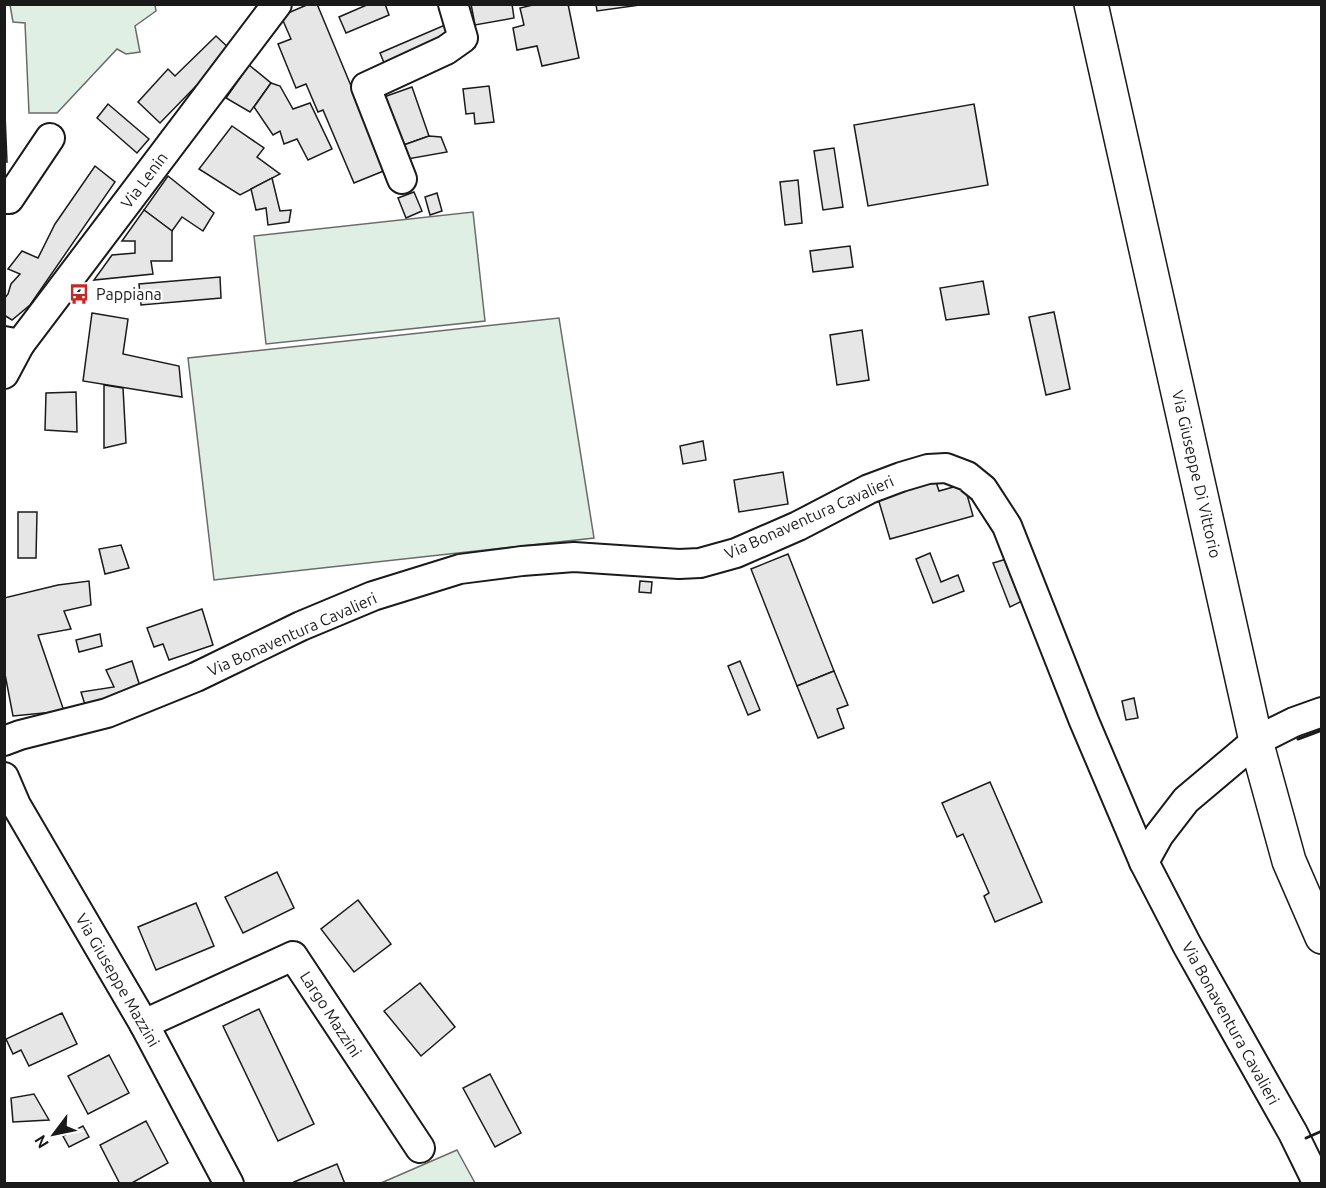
<svg xmlns="http://www.w3.org/2000/svg" width="1326" height="1188" font-family="Ubuntu,sans-serif">
  <style>
    .green { fill: #e0efe3; stroke: #6a6a6a; stroke-width: 1.5 }
    .building { fill: #e6e6e6; stroke: #1a1a1a; stroke-width: 1.5 }
    .lines { fill: none; stroke-linecap: round; stroke-linejoin: round }
    .minor-casing { stroke: #1a1a1a; stroke-width: 32 }
    .major-casing { stroke: #1a1a1a; stroke-width: 36 }
    .minor { stroke: #fff; stroke-width: 28 }
    .major { stroke: #fff; stroke-width: 33 }
    .wall { stroke: #1a1a1a; stroke-width: 3 }
    .labels { text-anchor: middle; stroke-width: 4.5; stroke-linejoin: round; paint-order: stroke }
    .street-label { font-size: 16px; fill: #1a1a1a; stroke: #fff }
    .poi-label { font-size: 16px; fill: #1a1a1a; stroke: #fff; text-anchor: start }
  </style>
  <rect width="100%" height="100%" fill="#fff"/>
  <!-- green -->
  <g class="green">
    <path d="M155,5L156,11L135,26L140,52L126,54L117,49L57,113H29L25,23L13,22L10,5Z"/>
    <path d="M473,212L485,321L266,344L254,236Z"/>
    <path d="M559,318L594,538L214,580L188,358Z"/>
    <path d="M457,1150L475,1183H381Z"/>
  </g>
  <!-- building -->
  <g class="building">
    <path d="M309,4H317L386,170L354,183L323,110L318,112L306,84L296,88L278,44L291,39L281,16Z"/>
    <path d="M369,4H385L389,15L346,33L339,17Z"/>
    <path d="M471,4H512L514,18L475,25Z"/>
    <path d="M568,4L579,58L542,66L537,46L517,50L513,28L524,25L520,8L537,4Z"/>
    <path d="M596,4H647L597,11Z"/>
    <path d="M445,25L452,41L387,70L380,53Z"/>
    <path d="M216,36L231,50L160,123L138,102L168,69L175,76Z"/>
    <path d="M249,65L271,83L250,112L226,98Z"/>
    <path d="M271,83L280,86L293,109L310,103L332,149L308,160L297,139L284,144L280,131L273,135L254,107Z"/>
    <path d="M489,86L494,122L475,124L474,113L466,114L463,89Z"/>
    <path d="M412,87L429,136L398,147L381,98Z"/>
    <path d="M108,104L149,139L137,153L97,118Z"/>
    <path d="M974,104L988,185L868,206L854,125Z"/>
    <path d="M4,114H5L7,162H4Z"/>
    <path d="M232,126L264,148L257,157L280,174L240,195L199,169Z"/>
    <path d="M429,136L441,137L447,152L402,160L398,147Z"/>
    <path d="M834,148L843,207L823,210L814,151Z"/>
    <path d="M95,166L115,182L30,305L12,320L4,315V299L8,294L11,284L20,274L8,269L22,251L38,258L55,224Z"/>
    <path d="M168,176L214,213L203,231L182,217L172,231L144,210Z"/>
    <path d="M272,178L280,211L291,210L289,222L268,225L266,208L256,210L251,189Z"/>
    <path d="M798,180L802,223L785,225L780,182Z"/>
    <path d="M414,192L422,211L406,218L398,198Z"/>
    <path d="M437,193L442,211L430,215L425,197Z"/>
    <path d="M144,210L172,231V261H151L153,274L94,280L112,255L135,253V241H122Z"/>
    <path d="M850,246L853,267L813,272L810,251Z"/>
    <path d="M220,277L221,298L141,305L139,284Z"/>
    <path d="M983,281L989,314L946,320L940,288Z"/>
    <path d="M1054,312L1070,389L1046,395L1029,317Z"/>
    <path d="M92,313L128,319L123,354L179,366L182,397L83,381Z"/>
    <path d="M862,330L869,380L837,385L830,335Z"/>
    <path d="M104,385L123,388L126,443L104,448Z"/>
    <path d="M76,392L77,432L45,430L46,393Z"/>
    <path d="M703,441L706,460L683,464L680,446Z"/>
    <path d="M783,472L788,504L739,512L734,480Z"/>
    <path d="M935,479L939,491L964,484L973,516L890,539L877,495Z"/>
    <path d="M18,512H37L36,558H18Z"/>
    <path d="M121,545L129,568L105,574L99,549Z"/>
    <path d="M930,553L941,582L958,575L964,591L933,603L916,559Z"/>
    <path d="M788,554L834,671L797,686L751,569Z"/>
    <path d="M1010,558L1024,600L1010,607L993,563Z"/>
    <path d="M89,581L91,605L64,611L71,629L38,635L64,711L13,716L4,669V598L58,585Z"/>
    <path d="M640,581L652,582L651,593L639,592Z"/>
    <path d="M202,609L213,645L169,660L163,644L154,647L147,628Z"/>
    <path d="M100,634L102,646L79,652L76,640Z"/>
    <path d="M132,661L143,696L86,708L81,692L114,687L106,670Z"/>
    <path d="M740,661L760,710L748,715L728,666Z"/>
    <path d="M834,671L848,705L837,709L844,728L818,738L797,686Z"/>
    <path d="M1134,698L1138,718L1126,720L1122,701Z"/>
    <path d="M990,782L1042,902L995,922L984,896L989,893L963,834L957,837L942,803Z"/>
    <path d="M277,872L294,908L243,933L225,897Z"/>
    <path d="M358,900L391,944L354,972L321,929Z"/>
    <path d="M196,903L214,946L156,970L138,927Z"/>
    <path d="M420,983L455,1027L421,1056L384,1011Z"/>
    <path d="M259,1009L314,1124L278,1141L223,1026Z"/>
    <path d="M62,1013L77,1044L29,1066L21,1050L13,1054L6,1039Z"/>
    <path d="M109,1055L129,1093L88,1114L68,1076Z"/>
    <path d="M490,1074L521,1133L495,1147L463,1088Z"/>
    <path d="M34,1094L49,1120L13,1122L11,1098Z"/>
    <path d="M146,1121L168,1163L130,1184H120L100,1145Z"/>
    <path d="M83,1126L89,1137L69,1147L63,1136Z"/>
    <path d="M337,1164L345,1184H295L294,1182Z"/>
  </g>
  <g class="lines">
    <!-- minor casing -->
    <g class="minor-casing">
      <g id="minor">
        <path d="M402,179L366,87L446,50L463,38L453,4"/>
        <path d="M4,199H9L50,138"/>
        <path d="M4,341L20,344L277,4"/>
        <path d="M4,374L20,344"/>
        <path d="M4,741L20,735L107,713L196,677L301,626L373,596L460,569L522,561L574,557L679,564L700,563L736,553L798,526L869,489L901,477L928,469L946,468L967,476L983,489L1007,526L1084,721L1144,862L1159,835L1186,800L1256,741L1294,722L1322,712"/>
        <path d="M4,777L16,805L144,1024L229,1184"/>
        <path d="M1144,862L1187,945L1293,1133L1318,1184"/>
        <path d="M144,1024L293,956L420,1148"/>
      </g>
    </g>
    <!-- major casing -->
    <g class="major-casing">
      <path id="major" d="M1091,4L1256,741L1289,861L1322,937"/>
    </g>
    <!-- minor -->
    <use href="#minor" class="minor"/>
    <!-- major -->
    <use href="#major" class="major"/>
    <!-- wall -->
    <g class="wall">
      <path d="M1298,739L1322,730"/>
      <path d="M1306,1138L1322,1131"/>
    </g>
  </g>
  <!-- icons -->
  <defs>
    <g id="bus-bare" transform="scale(1.62)"><path d="M-5-6H5V4H4V6H2V4H-2V6H-4V4H-5ZM-3.5-4V0h7V-4ZM-3.5 1.2v1.5H-2V1.2ZM2 1.2v1.5H3.5V1.2Z" fill="#c62828" stroke="#fff" stroke-width="2.5" paint-order="stroke"/></g>
  </defs>
  <g fill-rule="evenodd">
    <use href="#bus-bare" x="79" y="294"/>
  </g>
  <g class="labels">
    <!-- street labels -->
    <g class="street-label">
      <text transform="translate(144 180) rotate(-53)" y="6">Via Lenin</text>
      <text transform="translate(1197 474) rotate(77)" y="6">Via Giuseppe Di Vittorio</text>
      <text transform="translate(809 517) rotate(-24)" y="6">Via Bonaventura Cavalieri</text>
      <text transform="translate(292 634) rotate(-24)" y="6">Via Bonaventura Cavalieri</text>
      <text transform="translate(118 980) rotate(60)" y="6">Via Giuseppe Mazzini</text>
      <text transform="translate(331 1014) rotate(57)" y="6">Largo Mazzini</text>
      <text transform="translate(1231 1023) rotate(61)" y="6">Via Bonaventura Cavalieri</text>
    </g>
    <!-- poi labels -->
    <g class="poi-label">
      <text x="96" y="300">Pappiana</text>
    </g>
  </g>
  <!-- border -->
  <rect width="1326" height="1188" fill="none" stroke="#1a1a1a" stroke-width="12"/>
  <!-- north arrow -->
  <g transform="translate(54 1134) rotate(238)" stroke="#ffffff" stroke-width="4.5" paint-order="stroke">
  <path d="M0-4.5L10 22L0 15L-10 22Z" fill="#1a1a1a"/>
  <text y="-9" font-size="16" font-weight="bold" text-anchor="middle" fill="#1a1a1a">N</text>
  </g>
</svg>
